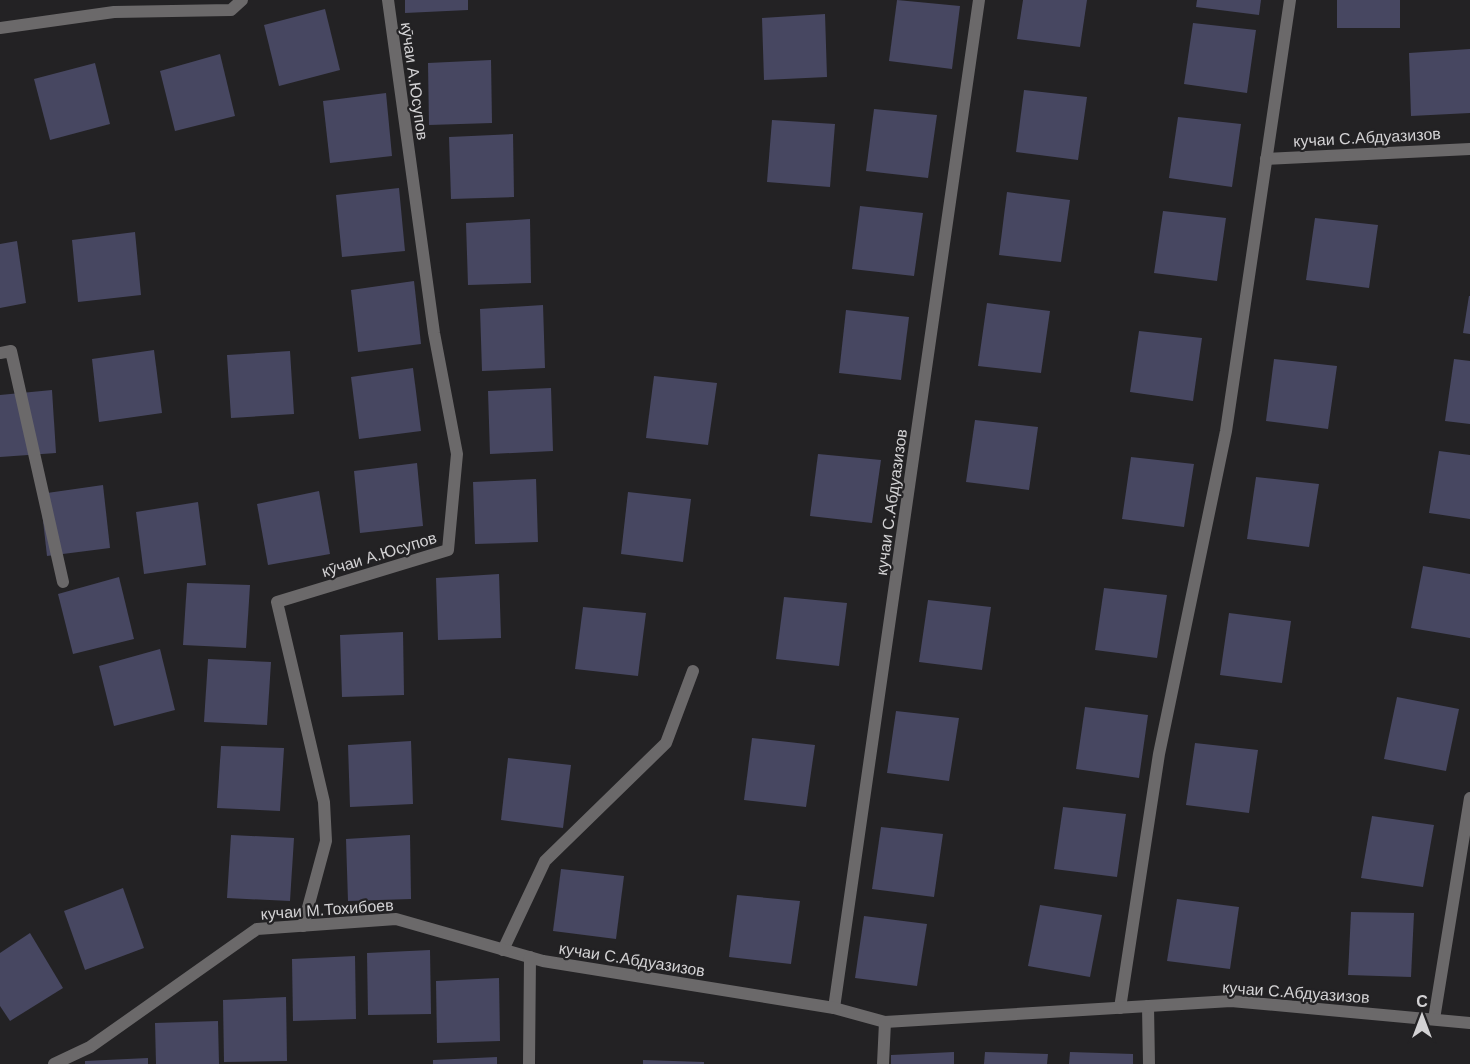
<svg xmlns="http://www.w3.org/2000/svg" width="1470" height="1064" font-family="Helvetica,sans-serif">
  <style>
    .building { fill: #474761 }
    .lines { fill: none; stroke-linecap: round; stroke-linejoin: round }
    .street { stroke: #6b696a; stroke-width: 12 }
    .labels { text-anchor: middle; stroke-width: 4.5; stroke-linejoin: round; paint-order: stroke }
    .street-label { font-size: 16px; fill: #d3d2d4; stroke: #232224 }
  </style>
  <rect width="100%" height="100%" fill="#232224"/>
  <!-- building -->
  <g class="building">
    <path d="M405,0H468V10L405,13Z"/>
    <path d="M897,0L960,6L952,69L889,61Z"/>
    <path d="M1023,0H1087L1080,47L1017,39Z"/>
    <path d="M1197,0H1261L1259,15L1196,7Z"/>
    <rect x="1337" y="0" width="63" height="28"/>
    <path d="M325,9L340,70L279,86L264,25Z"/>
    <path d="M825,14L827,77L764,80L762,18Z"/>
    <path d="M1193,23L1256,30L1247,93L1184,84Z"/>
    <path d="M1470,49V113L1411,116L1409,53Z"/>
    <path d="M220,54L235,116L175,131L160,71Z"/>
    <path d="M491,60L492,123L429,125L428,63Z"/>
    <path d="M95,63L110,124L50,140L34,79Z"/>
    <path d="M1024,90L1087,97L1078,160L1016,152Z"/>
    <path d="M386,93L392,156L330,163L323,101Z"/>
    <path d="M874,109L937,115L928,178L866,171Z"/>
    <path d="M1178,117L1241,124L1232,187L1169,178Z"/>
    <path d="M772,120L835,124L830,187L767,182Z"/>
    <path d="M513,134L514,197L451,199L449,137Z"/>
    <path d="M399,188L405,251L342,257L336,195Z"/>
    <path d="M1007,192L1070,200L1061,262L999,255Z"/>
    <path d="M860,206L923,213L914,276L852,269Z"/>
    <path d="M1163,211L1226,218L1217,281L1154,273Z"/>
    <path d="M1315,218L1378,225L1369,288L1306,280Z"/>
    <path d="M530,219L531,283L468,285L466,223Z"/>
    <path d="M135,232L141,295L78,302L72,240Z"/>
    <path d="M17,241L26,303L0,308V244Z"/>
    <path d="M414,281L421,344L358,352L351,290Z"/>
    <path d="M1469,296H1470V334L1463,333Z"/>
    <path d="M987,303L1050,311L1041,373L978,366Z"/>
    <path d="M543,305L545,368L482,371L480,309Z"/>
    <path d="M846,310L909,317L901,380L839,373Z"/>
    <path d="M1139,331L1202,338L1193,401L1130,392Z"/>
    <path d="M154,350L162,413L99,422L92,359Z"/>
    <path d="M290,351L294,414L231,418L227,355Z"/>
    <path d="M1274,359L1337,366L1328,429L1266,421Z"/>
    <path d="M1454,359L1470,361V424L1445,421Z"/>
    <path d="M413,368L421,431L359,439L351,377Z"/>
    <path d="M654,376L717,383L708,445L646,438Z"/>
    <path d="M551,388L553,451L490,454L488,391Z"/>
    <path d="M52,390L56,453L0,457V395Z"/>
    <path d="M975,420L1038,427L1029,490L966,482Z"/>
    <path d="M1439,451L1470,455V519L1429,513Z"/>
    <path d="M818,454L881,460L872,523L810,516Z"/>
    <path d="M1131,457L1194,464L1184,527L1122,519Z"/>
    <path d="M417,463L423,526L360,533L354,471Z"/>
    <path d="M1256,477L1319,484L1309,547L1247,539Z"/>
    <path d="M536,479L538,542L475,544L473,482Z"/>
    <path d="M103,485L110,548L47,556L40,494Z"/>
    <path d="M319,491L330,554L268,565L257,504Z"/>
    <path d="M628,492L691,499L683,562L621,554Z"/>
    <path d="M198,502L206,565L144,574L136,512Z"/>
    <path d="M1423,566L1470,574V638L1411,628Z"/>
    <path d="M499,574L501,638L438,640L436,578Z"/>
    <path d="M119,577L134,639L73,654L58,594Z"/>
    <path d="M187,583L250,585L246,648L183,645Z"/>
    <path d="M1104,588L1167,595L1157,658L1095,650Z"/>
    <path d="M784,597L847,603L839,666L776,659Z"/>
    <path d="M928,600L991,607L982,670L919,662Z"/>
    <path d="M583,607L646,613L638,676L575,669Z"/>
    <path d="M1229,613L1291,621L1282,683L1220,675Z"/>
    <path d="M403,632L404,695L342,697L340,635Z"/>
    <path d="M160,649L175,710L114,726L99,666Z"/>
    <path d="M208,659L271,662L267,725L204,722Z"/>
    <path d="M1397,697L1459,709L1446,771L1384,759Z"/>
    <path d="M1085,707L1148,715L1139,778L1076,769Z"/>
    <path d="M896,711L959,718L949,781L887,773Z"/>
    <path d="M752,738L815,745L806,807L744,800Z"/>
    <path d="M411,741L413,804L350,807L348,745Z"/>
    <path d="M1195,743L1258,750L1249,813L1186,805Z"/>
    <path d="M221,746L284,748L280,811L217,808Z"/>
    <path d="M508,758L571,765L563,828L501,820Z"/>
    <path d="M1063,807L1126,814L1117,877L1054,869Z"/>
    <path d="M1372,816L1434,825L1423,887L1361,878Z"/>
    <path d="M881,827L943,834L934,897L872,889Z"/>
    <path d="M231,835L294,838L290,901L227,898Z"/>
    <path d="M410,835L411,899L348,901L346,839Z"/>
    <path d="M561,869L624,876L616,939L553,931Z"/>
    <path d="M123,888L144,948L85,970L64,911Z"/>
    <path d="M737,895L800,901L791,964L729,957Z"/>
    <path d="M1177,899L1239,907L1230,969L1167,961Z"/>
    <path d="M1040,905L1102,915L1090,977L1028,966Z"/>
    <path d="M1351,912L1414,913L1411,977L1348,975Z"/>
    <path d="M864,916L927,924L917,986L855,978Z"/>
    <path d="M30,933L63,988L10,1021L0,1006V953Z"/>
    <path d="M430,950L431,1014L368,1015L367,953Z"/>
    <path d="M355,956L356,1019L293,1021L292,959Z"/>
    <path d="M499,978L500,1041L437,1043L436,981Z"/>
    <path d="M286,997L287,1061L224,1062L223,1000Z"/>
    <path d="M218,1021L219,1064H156L155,1023Z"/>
    <path d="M954,1052V1064H891V1055Z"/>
    <path d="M985,1052L1048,1054L1047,1064H984Z"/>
    <path d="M1070,1052L1133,1054V1064H1069Z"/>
    <path d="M497,1057V1064H433V1060Z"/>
    <path d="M148,1058V1064H85V1061Z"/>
    <path d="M643,1060L704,1062V1064H643Z"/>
  </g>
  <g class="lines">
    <!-- street -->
    <g class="street">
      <path d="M0,28L114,12L231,10L242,0"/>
      <path d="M1266,159L1470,149"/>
      <path d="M0,353L11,351L63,582"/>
      <path d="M303,926L326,841L324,802L277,602L448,550L457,454L434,333L388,0"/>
      <path d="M503,950L545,861L666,743L693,671"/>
      <path d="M1148,1006L1149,1064"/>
      <path d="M834,1008L979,0"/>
      <path d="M1120,1008L1159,754L1226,431L1290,0"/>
      <path d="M1434,1019L1470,798"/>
      <path d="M54,1064L90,1047L257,929L396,919L543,961L834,1008L885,1022L1231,1001L1470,1023"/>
      <path d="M529,1064L530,957"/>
      <path d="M883,1064L885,1022"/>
    </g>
  </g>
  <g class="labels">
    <!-- street labels -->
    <g class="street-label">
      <text transform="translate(415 81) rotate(82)" y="6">кӯчаи А.Юсупов</text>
      <text transform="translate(1367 137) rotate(-3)" y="6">кучаи С.Абдуазизов</text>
      <text transform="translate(891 502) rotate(-82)" y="6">кучаи С.Абдуазизов</text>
      <text transform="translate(379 554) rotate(-17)" y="6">кӯчаи А.Юсупов</text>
      <text transform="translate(327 909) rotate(-4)" y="6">кучаи М.Тохибоев</text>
      <text transform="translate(632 959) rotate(9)" y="6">кучаи С.Абдуазизов</text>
      <text transform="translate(1296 992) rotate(4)" y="6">кучаи С.Абдуазизов</text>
    </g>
  </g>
  <!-- north arrow -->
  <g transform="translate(1422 1016)" stroke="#232224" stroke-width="4.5" paint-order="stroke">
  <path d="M0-4.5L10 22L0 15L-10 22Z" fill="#d3d2d4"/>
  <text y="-9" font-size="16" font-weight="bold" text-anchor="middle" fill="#d3d2d4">С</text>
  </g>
</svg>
